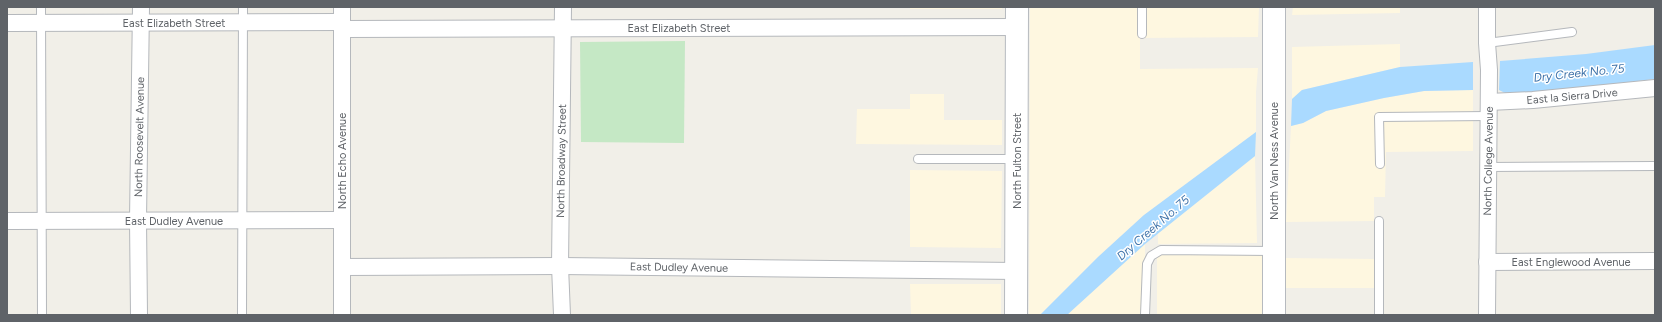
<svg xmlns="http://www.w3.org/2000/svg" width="1662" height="322" font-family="Figtree,sans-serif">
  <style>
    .commercial { fill: #fef7e0 }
    .green { fill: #c5e8c5 }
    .water { fill: #aadaff }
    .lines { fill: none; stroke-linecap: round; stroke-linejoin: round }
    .lane-casing { stroke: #b5b8bc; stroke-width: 10 }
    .street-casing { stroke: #b5b8bc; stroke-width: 18 }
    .secondary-casing { stroke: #b6babf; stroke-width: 24 }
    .lane { stroke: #fff; stroke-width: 8 }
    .street { stroke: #fff; stroke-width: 16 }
    .secondary { stroke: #fff; stroke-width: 22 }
    .labels { text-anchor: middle; stroke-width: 3; stroke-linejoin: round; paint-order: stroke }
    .street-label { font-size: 11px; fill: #5f6368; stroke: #fff }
    .water-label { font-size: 12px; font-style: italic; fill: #4174aa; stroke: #fff }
  </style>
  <rect width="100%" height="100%" fill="#f1efe8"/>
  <!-- commercial -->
  <g class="commercial">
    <rect x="910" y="7" width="92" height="2"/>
    <path d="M1030,7H1259L1258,37L1140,38V69L1258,68L1256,92V132L1144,215L1098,257L1040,315H1029Z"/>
    <path d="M1293,7H1400V13L1292,15Z"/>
    <path d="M1400,44V67L1302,90L1292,99V47Z"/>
    <path d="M1473,90V151L1386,152L1385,197H1374V221L1286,222L1291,126L1303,123L1326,111L1384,98L1424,91Z"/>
    <path d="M910,94H944V120H1002V145L856,144L857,109H910Z"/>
    <path d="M1255,156L1257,243L1158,244V233Z"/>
    <path d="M910,170L1002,171L1001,248L910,247Z"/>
    <path d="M1145,244V315H1067L1076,305Z"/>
    <path d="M1157,255H1263L1262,315H1157Z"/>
    <path d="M1285,258L1375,259L1376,288H1286Z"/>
    <path d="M910,284H1001V315H911Z"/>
  </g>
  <!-- green -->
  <path class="green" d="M685,41L684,143L581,142L580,42Z"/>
  <!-- water -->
  <g class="water">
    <path d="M1655,45V79L1570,89L1529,92L1505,93L1499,90L1500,61L1586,54Z"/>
    <path d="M1473,62V90L1424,91L1384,98L1326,111L1303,123L1291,126L1292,99L1302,90L1400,67Z"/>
    <path d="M1256,132L1255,156L1145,244L1067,315H1040L1098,257L1144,215Z"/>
  </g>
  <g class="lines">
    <!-- lane casing -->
    <g class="lane-casing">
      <g id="lane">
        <path d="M41,7L42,315"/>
        <path d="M1142,7V34"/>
        <path d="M1487,43L1572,32"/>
        <path d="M918,159H1015"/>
        <path d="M1380,164L1379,117L1489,116"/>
        <path d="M1488,167L1655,166"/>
        <path d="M1379,221V315"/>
        <path d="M242,315L243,7"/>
        <path d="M1145,315L1147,264L1151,256L1161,250L1273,251"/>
      </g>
    </g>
    <!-- street casing -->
    <g class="street-casing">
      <g id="street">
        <path d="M342,7V315"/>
        <path d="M7,23L342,22"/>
        <path d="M342,29L1017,27"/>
        <path d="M1489,102L1533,100L1655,88"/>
        <path d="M7,221L342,220"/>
        <path d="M1487,262L1655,261"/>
        <path d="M342,267L560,266L1017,271"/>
        <path d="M139,315L138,220L141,7"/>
        <path d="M562,315L560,266L563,7"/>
        <path d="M1487,315L1489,70L1487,43V7"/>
      </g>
    </g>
    <!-- secondary casing -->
    <g class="secondary-casing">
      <g id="secondary">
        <path d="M1016,315L1017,7"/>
        <path d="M1274,315V7"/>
      </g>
    </g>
    <!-- lane -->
    <use href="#lane" class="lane"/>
    <!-- street -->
    <use href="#street" class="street"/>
    <!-- secondary -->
    <use href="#secondary" class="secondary"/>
  </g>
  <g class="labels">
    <!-- street labels -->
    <g class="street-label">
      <text x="174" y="27">East Elizabeth Street</text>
      <text x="679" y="32">East Elizabeth Street</text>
      <text transform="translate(1572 96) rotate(-5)" y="4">East la Sierra Drive</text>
      <text transform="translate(139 137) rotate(-89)" y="4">North Roosevelt Avenue</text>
      <text transform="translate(342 161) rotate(-90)" y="4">North Echo Avenue</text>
      <text transform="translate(561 161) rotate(-89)" y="4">North Broadway Street</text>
      <text transform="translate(1017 161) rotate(-90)" y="4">North Fulton Street</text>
      <text transform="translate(1274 161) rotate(-90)" y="4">North Van Ness Avenue</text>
      <text transform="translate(1488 161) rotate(-89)" y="4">North College Avenue</text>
      <text x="174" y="225">East Dudley Avenue</text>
      <text x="1571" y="266">East Englewood Avenue</text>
      <text transform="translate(679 267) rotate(1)" y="4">East Dudley Avenue</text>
    </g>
    <!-- water labels -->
    <g class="water-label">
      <text transform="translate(1579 73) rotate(-6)" y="4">Dry Creek No. 75</text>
      <text transform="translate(1153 228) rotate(-41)" y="4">Dry Creek No. 75</text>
    </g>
  </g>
  <!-- border -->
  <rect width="1662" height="322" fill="none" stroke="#5f6368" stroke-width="16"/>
</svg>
